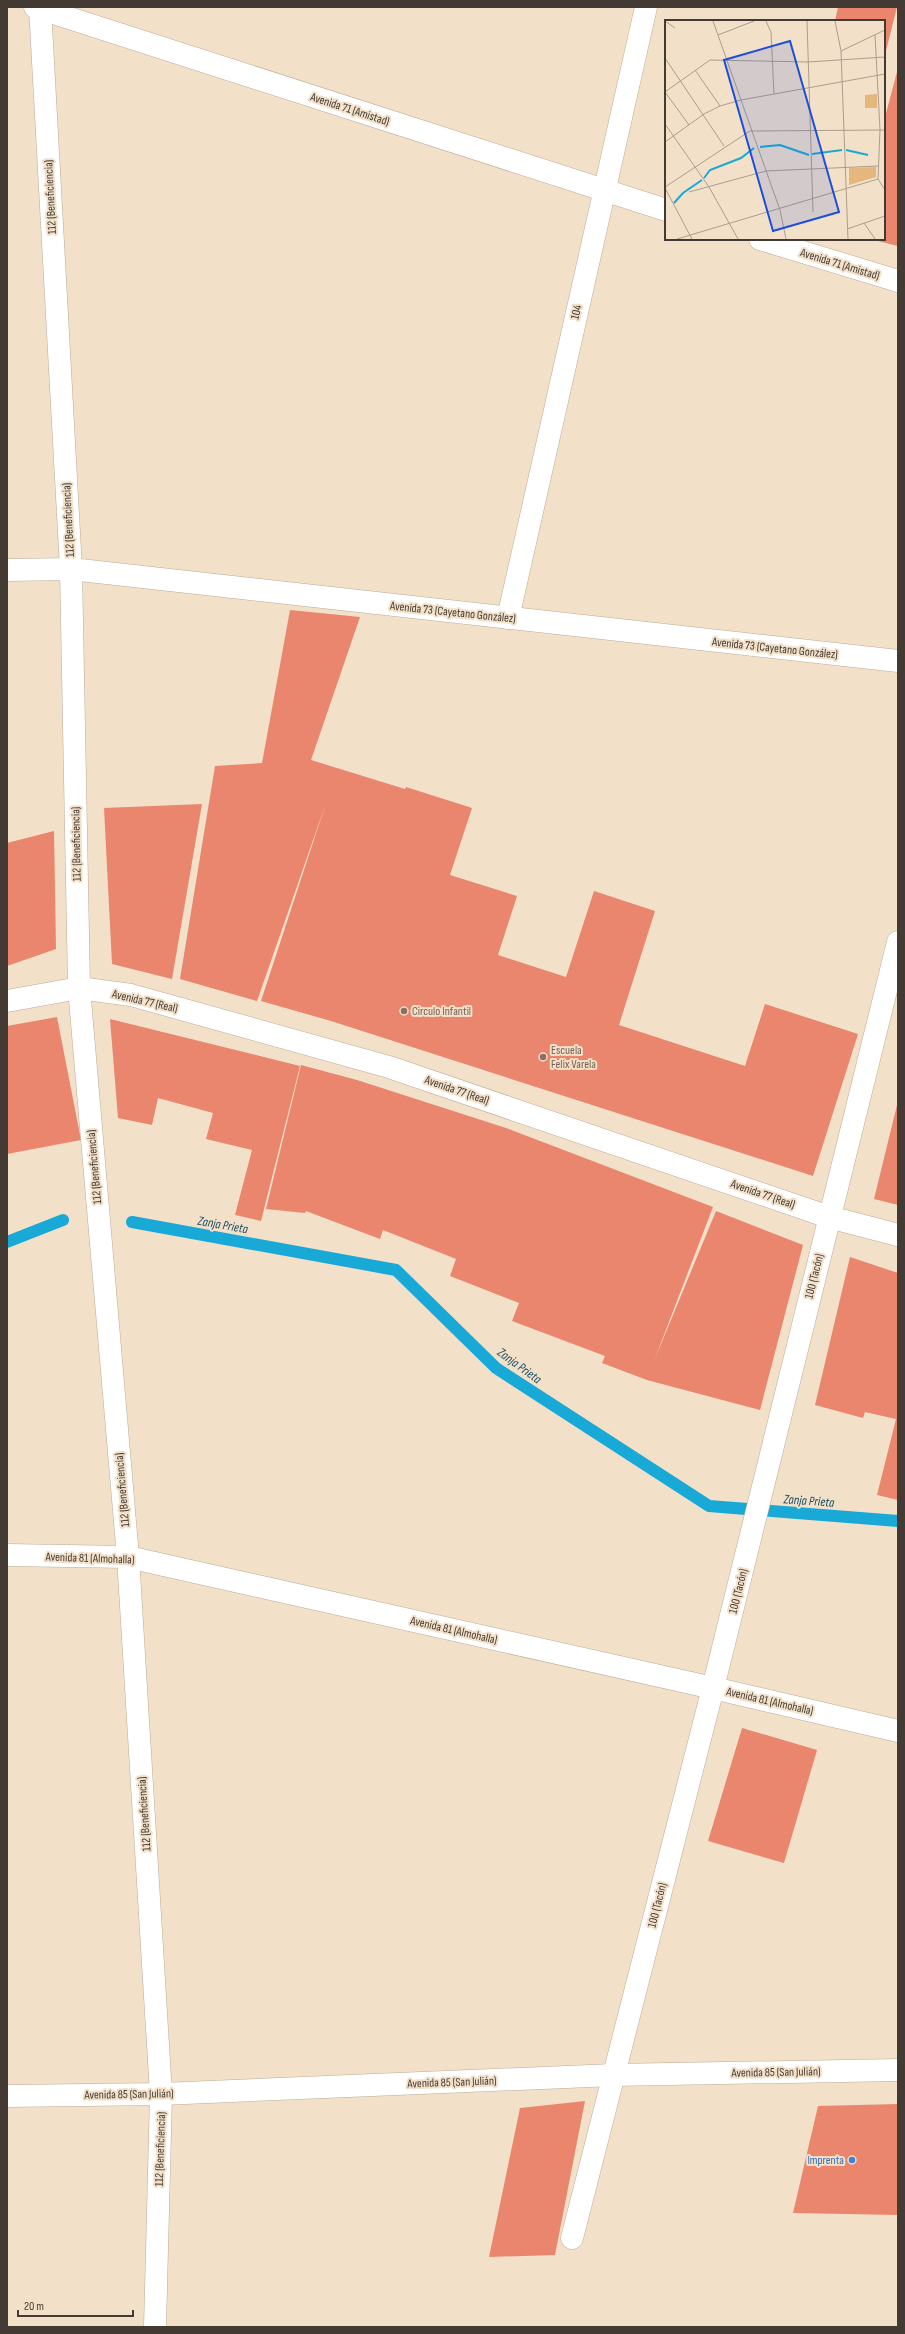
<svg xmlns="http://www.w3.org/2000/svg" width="905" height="2334" font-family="'Sofia Sans Condensed',sans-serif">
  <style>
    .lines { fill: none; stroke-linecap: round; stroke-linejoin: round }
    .stream { stroke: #18a9d7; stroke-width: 12 }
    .building { fill: #ea866d }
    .street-casing { stroke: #bcab96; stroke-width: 23 }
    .secondary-casing { stroke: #bcab96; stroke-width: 23 }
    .street { stroke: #fff; stroke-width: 22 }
    .secondary { stroke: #fff; stroke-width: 22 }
    .education-dot { fill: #8d6e63; stroke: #f2e0c9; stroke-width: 1.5 }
    .shop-dot { fill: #3f7fe0; stroke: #f2e0c9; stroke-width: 1.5 }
    .labels { text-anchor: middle; stroke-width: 4; stroke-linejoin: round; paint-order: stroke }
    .street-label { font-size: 12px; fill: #433b33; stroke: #f2e0c9 }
    .education-label { font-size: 12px; fill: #785e54; stroke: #f2e0c9; text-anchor: start }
    .shop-label { font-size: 12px; fill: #366cbe; stroke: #f2e0c9; text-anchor: end }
    .water-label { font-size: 13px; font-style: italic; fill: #1c4f63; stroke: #f2e0c9 }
    .inset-river { fill: none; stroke: #18a9d7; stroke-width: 2 }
    .inset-road { fill: none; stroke: #ac9e8d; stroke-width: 1 }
    .view { fill: #1d4ed8; fill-opacity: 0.15; stroke: #1d4ed8; stroke-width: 2 }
    .inset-edge { fill: none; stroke: #433b33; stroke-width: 2 }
  </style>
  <rect width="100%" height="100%" fill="#f2e0c9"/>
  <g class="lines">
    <!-- stream -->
    <g class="stream">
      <path d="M132,1222L396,1270L496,1368L709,1506L898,1521"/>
      <path d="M7,1242L63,1220"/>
    </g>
  </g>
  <!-- building -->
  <g class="building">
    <path d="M838,7H897L885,55L884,21H835Z"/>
    <path d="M898,68V246L874,240L884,239V121Z"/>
    <path d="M290,610L360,617L311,760L405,789L406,787L472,808L450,875L517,896L498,955L566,977L594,891L655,911L619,1025L745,1066L765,1004L858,1034L813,1176L331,1021L261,1001L326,803L257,1001L180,979L215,766L262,763Z"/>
    <path d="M202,804L172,979L112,964L104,808Z"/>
    <path d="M54,831L56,949L7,966V843Z"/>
    <path d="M57,1017L81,1140L7,1154V1026Z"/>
    <path d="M110,1019L300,1066L261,1221L235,1215L252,1150L206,1139L213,1113L158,1098L152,1125L118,1118Z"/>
    <path d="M301,1065L357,1080L506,1128L713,1207L654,1361L716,1211L803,1245L760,1410L647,1380L602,1363L605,1356L512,1321L519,1303L450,1276L456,1259L383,1230L380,1239L306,1211L305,1213L266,1209Z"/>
    <path d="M897,1105H898V1205L874,1199Z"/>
    <path d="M850,1257L898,1273V1500L877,1495L896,1419L865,1412L863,1418L815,1405Z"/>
    <path d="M742,1728L817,1750L784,1863L708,1841Z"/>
    <path d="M585,2101L555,2255L489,2257L520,2108Z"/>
    <path d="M898,2104V2215L793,2213L818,2106Z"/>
  </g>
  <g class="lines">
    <!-- street casing -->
    <g class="street-casing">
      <g id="street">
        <path d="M35,7L666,210"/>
        <path d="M760,239L898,281"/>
        <path d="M7,570L71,569L898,661"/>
        <path d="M508,618L646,7"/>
        <path d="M7,1555L128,1557L713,1688L898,1731"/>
        <path d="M572,2238L713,1688L898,942"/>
        <path d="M155,2327L161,2094"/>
      </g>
    </g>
    <!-- secondary casing -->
    <g class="secondary-casing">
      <g id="secondary">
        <path d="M40,7L71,569L79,988L128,1557L161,2094"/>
        <path d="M7,1001L79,988L131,995L389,1067L829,1217L898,1235"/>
        <path d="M7,2096L161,2094L613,2075L898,2070"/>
      </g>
    </g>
    <!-- street -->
    <use href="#street" class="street"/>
    <!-- secondary -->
    <use href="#secondary" class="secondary"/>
  </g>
  <!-- markers -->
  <g class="education-dot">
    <circle cx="404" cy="1011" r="4"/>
    <circle cx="543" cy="1057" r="4"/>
  </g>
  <circle class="shop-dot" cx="852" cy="2160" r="4"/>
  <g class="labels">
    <!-- street labels -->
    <g class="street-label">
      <text transform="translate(350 109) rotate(18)" y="4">Avenida 71 (Amistad)</text>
      <text transform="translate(50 197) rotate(-93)" y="4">112 (Beneficiencia)</text>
      <text transform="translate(840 264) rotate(17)" y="4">Avenida 71 (Amistad)</text>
      <text transform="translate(576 312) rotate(-77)" y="4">104</text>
      <text transform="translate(68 520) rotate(-93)" y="4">112 (Beneficiencia)</text>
      <text transform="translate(453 612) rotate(6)" y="4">Avenida 73 (Cayetano González)</text>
      <text transform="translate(775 648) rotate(6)" y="4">Avenida 73 (Cayetano González)</text>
      <text transform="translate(76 844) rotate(-91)" y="4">112 (Beneficiencia)</text>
      <text transform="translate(145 1001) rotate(13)" y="4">Avenida 77 (Real)</text>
      <text transform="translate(457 1090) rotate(19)" y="4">Avenida 77 (Real)</text>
      <text transform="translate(94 1167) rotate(-95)" y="4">112 (Beneficiencia)</text>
      <text transform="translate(763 1194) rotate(19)" y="4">Avenida 77 (Real)</text>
      <text transform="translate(814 1276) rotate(-76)" y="4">100 (Tacón)</text>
      <text transform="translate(122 1490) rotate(-95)" y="4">112 (Beneficiencia)</text>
      <text transform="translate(90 1558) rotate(2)" y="4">Avenida 81 (Almohalla)</text>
      <text transform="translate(738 1591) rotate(-76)" y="4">100 (Tacón)</text>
      <text transform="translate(454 1630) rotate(13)" y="4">Avenida 81 (Almohalla)</text>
      <text transform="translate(770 1701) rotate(13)" y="4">Avenida 81 (Almohalla)</text>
      <text transform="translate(144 1814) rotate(-94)" y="4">112 (Beneficiencia)</text>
      <text transform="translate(657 1905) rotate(-76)" y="4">100 (Tacón)</text>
      <text transform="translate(776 2072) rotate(-1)" y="4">Avenida 85 (San Julián)</text>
      <text transform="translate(452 2082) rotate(-2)" y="4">Avenida 85 (San Julián)</text>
      <text transform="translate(129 2094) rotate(-1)" y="4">Avenida 85 (San Julián)</text>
      <text transform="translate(160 2149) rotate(-88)" y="4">112 (Beneficiencia)</text>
    </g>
    <!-- education labels -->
    <g class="education-label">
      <text x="412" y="1015">Circulo Infantil</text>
      <text x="551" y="1054">Escuela<tspan x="551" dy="14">Felix Varela</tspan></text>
    </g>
    <!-- shop labels -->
    <g class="shop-label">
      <text x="844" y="2164">Imprenta</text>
    </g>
    <!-- water labels -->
    <g class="water-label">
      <text transform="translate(223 1224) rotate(10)" y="5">Zanja Prieta</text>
      <text transform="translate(520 1365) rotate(36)" y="5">Zanja Prieta</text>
      <text transform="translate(809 1500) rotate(4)" y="5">Zanja Prieta</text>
    </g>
  </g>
  <!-- overview -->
  <g transform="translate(665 20)">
    <rect width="220" height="220" fill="#f2e0c9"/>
    <path d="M212,74V88H200V75ZM211,147V157L184,165V148Z" fill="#e5b77c"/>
    <path class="inset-river" d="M95,127L115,125L144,135M181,130L203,135M147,134L177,130M39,158L45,150L76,138L89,128M9,183L18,173L37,160"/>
    <path class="inset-road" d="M0,1L10,8M48,1L115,190L121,219M101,1L106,12L109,74M142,1L148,192M170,1L176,31L183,219M53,15L89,1M210,15L215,110L213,159M176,31L220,10M0,38L59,126M30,50L55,86M0,72L45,40L143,42L220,37M0,72L24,105M0,104L44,167L73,219M0,122L39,94L55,86L76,80L220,54M0,167L85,111L220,110M0,168L27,219M24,172L101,151L213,146M199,203L210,219M182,209L220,196M12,219L213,159L220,170"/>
    <path class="view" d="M125,21L174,192L108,211L59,40Z"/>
    <rect width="220" height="220" class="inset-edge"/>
  </g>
  <!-- border -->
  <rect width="905" height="2334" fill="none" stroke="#433b33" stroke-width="16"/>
  <!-- scale -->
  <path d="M18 2310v6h115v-6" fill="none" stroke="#433b33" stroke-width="2"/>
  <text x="24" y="2310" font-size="12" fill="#433b33" stroke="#f2e0c9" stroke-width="3" paint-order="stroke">20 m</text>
</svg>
